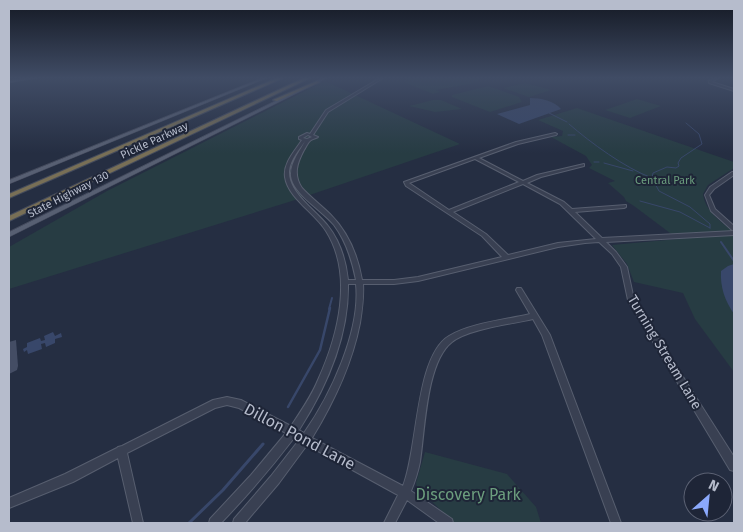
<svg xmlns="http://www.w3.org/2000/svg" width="743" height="532" font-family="'Fira Sans',sans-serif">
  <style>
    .green { fill: #273c43 }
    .water { fill: #38476a }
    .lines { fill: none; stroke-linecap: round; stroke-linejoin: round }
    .stream-far3 { stroke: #38476a; stroke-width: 1 }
    .stream-far2 { stroke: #38476a; stroke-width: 2 }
    .stream-far1 { stroke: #38476a; stroke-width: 2.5 }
    .stream { stroke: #38476a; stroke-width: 3 }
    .building { fill: #444d64 }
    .minor-casing { stroke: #575e6f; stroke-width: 2 }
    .major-casing { stroke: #43495b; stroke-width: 1 }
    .highway-casing { stroke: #444b5c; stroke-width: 2 }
    .minor { fill: #394052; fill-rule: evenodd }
    .major { fill: #575f72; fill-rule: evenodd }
    .highway { fill: #786f56; fill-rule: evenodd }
    .labels { text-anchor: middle; stroke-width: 4; stroke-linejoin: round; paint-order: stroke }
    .far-street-label { font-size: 11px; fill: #b6bccc; stroke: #1e2537 }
    .far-park-label { font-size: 11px; fill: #6c9e7e; stroke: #1e2537 }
    .street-label { font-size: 14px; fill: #b6bccc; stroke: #1e2537 }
    .near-street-label { font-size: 16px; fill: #b6bccc; stroke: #1e2537 }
    .near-park-label { font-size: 16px; fill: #6c9e7e; stroke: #1e2537 }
  </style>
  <rect width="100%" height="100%" fill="#252e42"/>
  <!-- green -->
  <g class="green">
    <path d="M406,78H483L474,82L475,83L436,90L440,92L433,94L404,82L409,80Z"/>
    <path d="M325,81L460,144L292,201L9,289V247L107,191Z"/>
    <path d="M525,83L551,90L529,97L503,88Z"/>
    <path d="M488,86L519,97L522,102L490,112L452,97V95Z"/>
    <path d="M637,99L661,106L630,118L605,110Z"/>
    <path d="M433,100H441L462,109L435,112L409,106Z"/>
    <path d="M577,108L734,162V168L708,185L703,194C705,211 721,222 734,232V372L695,319L683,293L634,282L627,264L612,245L678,239L634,206L626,201L624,197L608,183L615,181L589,168L592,165L586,156L551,137L562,136L563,131L538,120Z"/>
    <path d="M425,452L507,474L536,507L541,523H454L417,487L416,483Z"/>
  </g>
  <!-- water -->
  <g class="water">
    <path d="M530,98C540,98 555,101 561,109L519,124L497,114L530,105Z"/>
    <path d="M734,264V314C725,301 720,287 721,271L728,266Z"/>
    <path d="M53,332L55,336L61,333L62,337L55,339V343L46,347L45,343L41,344L42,349L28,354L27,350L24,352L23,349L27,347V343L40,338L41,341L45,340L44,336Z"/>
  </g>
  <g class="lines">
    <!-- stream-far3 -->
    <g class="stream-far3">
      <path d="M549,113L567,122"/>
      <path d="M686,123L699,134L702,144L681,158L678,163L679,166L676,168L667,167L653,173L652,178L659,191L690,207L710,224V228"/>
      <path d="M569,124C591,143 625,168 652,178"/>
      <path d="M568,135H575"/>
      <path d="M594,162H599"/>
      <path d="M604,163L633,171"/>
      <path d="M640,201L680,212L710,228"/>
    </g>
    <!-- stream-far2 -->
    <g class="stream-far2">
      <path d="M721,242L734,261"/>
      <path d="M329,309L332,298"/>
    </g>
    <!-- stream-far1 -->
    <path class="stream-far1" d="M288,407L320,350L330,308"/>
    <!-- stream -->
    <path class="stream" d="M189,523L223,490L263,444"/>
  </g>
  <!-- building -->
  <path class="building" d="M16,340L18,366L17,370L9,374V342Z"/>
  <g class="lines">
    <!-- minor casing -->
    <g class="minor-casing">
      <g id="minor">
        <path d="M380,78H383L328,112L313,135L318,137C316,138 313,139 311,140C308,142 306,147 304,150C297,163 293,175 302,188C310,197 321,205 330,214C348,232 358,256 362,280H394L418,277L502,257L482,236L406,186L404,182L516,142L555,133L557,134L556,135L518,144L479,158L523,181L537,175L584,164V166L541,177L527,183L564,202L572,209L626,205V207L624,208L575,212L602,238L734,231V235L606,242L616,252L627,267L634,300L734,457V471L730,470L628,300L621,267L612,254L599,242L585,243L558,247L418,281L394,284H363C364,297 362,310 360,323C352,364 334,402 312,438L403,486C418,450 415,356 449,336C471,323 505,320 530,314L516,290L517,288H521L550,335L621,523H611L542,335L533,319C512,324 468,329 452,342C426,362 425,431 420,462C418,472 415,481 411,491L452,519L453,523H439L407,500L395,523H384L398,495L307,445L279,483L245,523H233L234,519L271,476L299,440L294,438C271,468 247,496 221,523H209L210,519L251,475L286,433L239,408L227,405L215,408L127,453L143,523H133L118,458L73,482L9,508V498L65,474L117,448L118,447L122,446L213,400L227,397L241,400L291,426C301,411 311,397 318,380C338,336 354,275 326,231C315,213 288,198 285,177C283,163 295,151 302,140L299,139V137L307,133L310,134L326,110ZM308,135L312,137L307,139L303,138ZM305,141C301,150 290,162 291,176C293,194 323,211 334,225C346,241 352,260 356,280H348C346,261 340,241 328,226C316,210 288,193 289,171C290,160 299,150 305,141ZM475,159L519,182L449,210L409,183ZM523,184L560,204L596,239L558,243L508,255L486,234L453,212ZM348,284H356C361,331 330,396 304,433L299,430C326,388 349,336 348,284Z"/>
        <path d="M715,78H718L712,82L734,89V91L709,83V81Z"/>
        <path d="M732,172H734V175L714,189L709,195L715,209L734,226V231L732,230L711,211L705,195L710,187Z"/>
      </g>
    </g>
    <!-- major casing -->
    <g class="major-casing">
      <g id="major">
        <path d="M27,78H37L9,83V81Z"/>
        <path d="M262,78H267L9,184V180Z"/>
        <path d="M322,78H327L9,237V232Z"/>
      </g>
    </g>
    <!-- highway casing -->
    <g class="highway-casing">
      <g id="highway">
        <path d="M277,78H283L9,198V194Z"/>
        <path d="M304,78H310L9,221V216Z"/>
        <path d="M317,81L320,82L277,101L273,100Z"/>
      </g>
    </g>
    <!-- minor -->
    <use href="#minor" class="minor"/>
    <!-- major -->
    <use href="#major" class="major"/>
    <!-- highway -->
    <use href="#highway" class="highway"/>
  </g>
  <!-- sky -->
  <linearGradient id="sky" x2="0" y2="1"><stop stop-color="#141924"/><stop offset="0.51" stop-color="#404c65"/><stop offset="1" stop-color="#404c65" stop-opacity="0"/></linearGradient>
  <rect width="743" height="153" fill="url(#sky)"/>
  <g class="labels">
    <!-- far-street labels -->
    <g class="far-street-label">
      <text transform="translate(154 140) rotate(-25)" y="4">Pickle Parkway</text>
      <text transform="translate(68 194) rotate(-27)" y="4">State Highway 130</text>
    </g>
    <!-- far-park labels -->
    <g class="far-park-label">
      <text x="665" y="184">Central Park</text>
    </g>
    <!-- street labels -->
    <g class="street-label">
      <text transform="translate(665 352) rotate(59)" y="5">Turning Stream Lane</text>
    </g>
    <!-- near-street labels -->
    <g class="near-street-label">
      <text transform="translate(300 436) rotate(28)" y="6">Dillon Pond Lane</text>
    </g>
    <!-- near-park labels -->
    <g class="near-park-label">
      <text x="468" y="500">Discovery Park</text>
    </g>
  </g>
  <!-- border -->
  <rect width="743" height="532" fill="none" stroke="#b6bccc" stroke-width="20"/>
  <!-- north arrow -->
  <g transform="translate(708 497) rotate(27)"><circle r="24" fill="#1e2537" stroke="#5b6173"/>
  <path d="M0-4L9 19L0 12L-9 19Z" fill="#8ba9fc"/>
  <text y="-8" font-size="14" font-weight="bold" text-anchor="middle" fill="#b6bccc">N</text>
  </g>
</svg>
